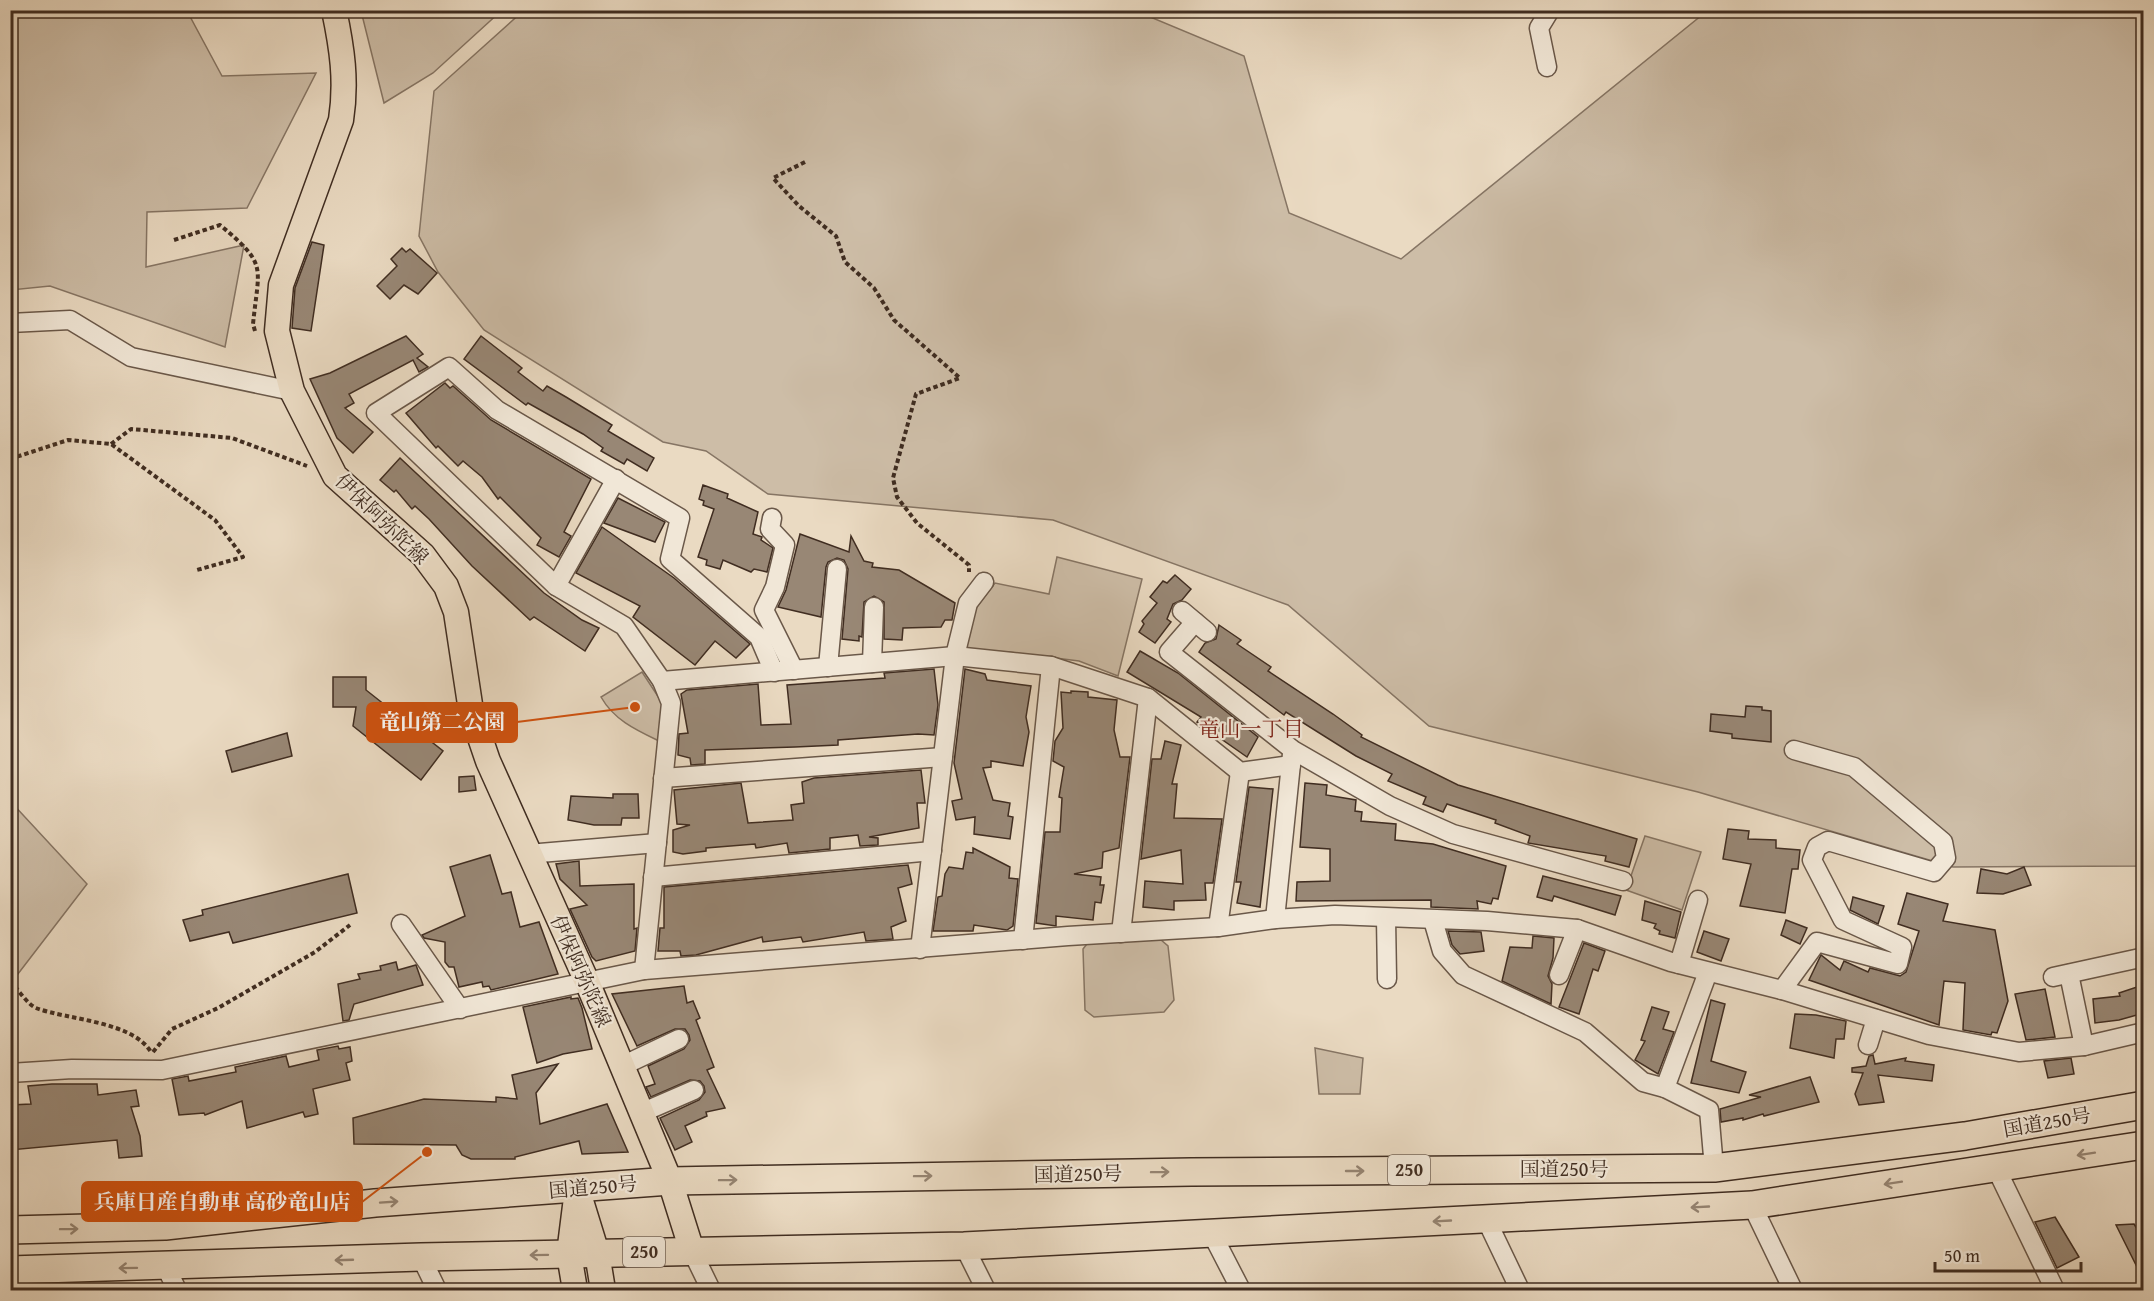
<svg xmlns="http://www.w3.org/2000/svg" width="2154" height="1301" font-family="'Gentium Book Plus','Noto Serif JP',serif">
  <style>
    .green { fill: #cdbda7; stroke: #867564; stroke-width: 1.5 }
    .building { fill: #988775; stroke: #402d21; stroke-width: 1.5 }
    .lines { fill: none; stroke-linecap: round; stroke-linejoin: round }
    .minor-casing { stroke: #6a5849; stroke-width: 21 }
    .major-casing { stroke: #402d21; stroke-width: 27 }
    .highway-casing { stroke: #402d21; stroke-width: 30 }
    .path { stroke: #402d21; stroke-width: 4; stroke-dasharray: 4.5 3; stroke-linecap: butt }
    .minor { stroke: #f1e7d7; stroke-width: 18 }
    .major { stroke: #eadac2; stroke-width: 24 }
    .highway { stroke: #eadac2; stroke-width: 27 }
    .oneway { stroke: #958472 }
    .labels { text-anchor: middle; stroke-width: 4.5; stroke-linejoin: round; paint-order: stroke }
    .shield { fill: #f1e7d7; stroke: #756558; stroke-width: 1.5 }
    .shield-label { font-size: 18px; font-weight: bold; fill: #402d21 }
    .street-label { font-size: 20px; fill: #402d21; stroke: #f1e7d7 }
    .neighbourhood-label { font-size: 21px; fill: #7a1f14; stroke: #f1e7d7 }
    .leader { fill: none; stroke: #cf520f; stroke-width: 2 }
    .callout-dot { fill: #cf520f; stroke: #f1e7d7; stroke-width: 2 }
    .callout { fill: #cf520f; stroke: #cf520f; stroke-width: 2 }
    .callout-label { font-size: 21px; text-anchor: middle; font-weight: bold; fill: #fff }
  </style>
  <rect width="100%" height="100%" fill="#eadac2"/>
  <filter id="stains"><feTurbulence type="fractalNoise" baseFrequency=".00333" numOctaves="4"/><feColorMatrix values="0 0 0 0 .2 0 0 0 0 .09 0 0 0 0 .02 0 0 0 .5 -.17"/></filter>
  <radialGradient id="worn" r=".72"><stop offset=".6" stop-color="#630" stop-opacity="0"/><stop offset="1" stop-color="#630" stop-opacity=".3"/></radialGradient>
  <!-- green -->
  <g class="green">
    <path d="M10,11H187L222,76L316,73L247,208L147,212L146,267L244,245L225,347L50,286L11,290Z"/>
    <path d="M361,11V10L501,11L433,73L384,103Z"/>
    <path d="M523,11H1136L1244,56L1289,213L1401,259L1707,11H2143V866L1953,867L1698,792L1429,726L1288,605L1053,520L768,494L706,451L663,442L484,330L438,272L419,236L434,91Z"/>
    <path d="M1057,557L1142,579L1118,676L1079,661L1009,652L966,650L973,612L995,583L1049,594Z"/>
    <path d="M642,672L663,704L659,741C636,730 614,720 601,697Z"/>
    <path d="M11,802L87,884L11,983Z"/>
    <path d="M1645,836L1701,852L1682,910L1626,890Z"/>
    <path d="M1154,934L1168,946L1174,1000L1164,1012L1094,1017L1085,1010L1083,949L1090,940Z"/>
    <path d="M1315,1048L1363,1058L1360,1094H1319Z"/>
  </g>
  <!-- building -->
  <g class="building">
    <path d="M312,242L324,245L311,331L292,328L295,288Z"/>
    <path d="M402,248L406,252L410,249L437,273L418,294L404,285L390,299L377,286L397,266L391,259Z"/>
    <path d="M406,336L423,354L417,358L428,367L419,372L413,360L349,394L354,403L345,408L373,432L353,453L337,438L310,379L330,373Z"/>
    <path d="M481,336L522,368L518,372L543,391L547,386L566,397L612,425L608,431L654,458L647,471L627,459L624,464L601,451L603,448L583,434L528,403L526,405L464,359Z"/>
    <path d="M445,383L450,388L453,386L491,420L591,479L564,532L571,536L559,557L537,545L541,538L500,497L498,499L482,477L463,461L458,466L438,446L436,448L406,413Z"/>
    <path d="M400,458L544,593L582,620L599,628L585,651L534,617L530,620L472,566L429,519L415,506L412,509L396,490L394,492L380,480Z"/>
    <path d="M703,485L728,494L727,498L758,512L753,534L762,537L761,540L773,548L767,572L754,569L751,572L723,560L720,569L706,565L707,560L698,557L714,509L703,505L704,501L699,499Z"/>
    <path d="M618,498L665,522L655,542L604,523Z"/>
    <path d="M602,527L674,578L750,644L736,658L715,641L695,665L633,617L640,606L576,573Z"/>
    <path d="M800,534L849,552L851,536L864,561L873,563L872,567L899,570L955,603L952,620H945L941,627L903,628L902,640L884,639V602L874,596L864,602L862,637L859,636V641L842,639L848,569L844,560L837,558L828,562L826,567L821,617L778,607L786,590Z"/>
    <path d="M1175,575L1191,589L1182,600L1173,604L1167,619L1171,622L1155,643L1139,632L1144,624L1142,621L1157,603L1150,597L1163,581L1167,583Z"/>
    <path d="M1219,625L1241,640L1237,644L1271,667L1268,671L1333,714L1362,735L1361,737L1458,785L1637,839L1629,867L1605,861L1606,856L1528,843L1530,836L1495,823L1496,820L1447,804L1443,812L1423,804L1426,797L1388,781L1392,774L1356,756L1286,712L1284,715L1199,652L1205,643L1216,639Z"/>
    <path d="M1140,651L1178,673L1258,737L1247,757L1197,722L1201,717L1127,672Z"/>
    <path d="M934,669L938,705L934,735L918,734L838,740V745L795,747L705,750V764L691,765L690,758L678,755L679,734L688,733L681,694L687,690L758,684L761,725L791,724L787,685L885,678L884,673Z"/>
    <path d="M965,669L985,674L987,680L1031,686L1026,717L1029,732L1023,766L991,761V767L983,768L993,800L1010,803L1008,816L1013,817L1010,839L974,834L975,817L956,820L952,801L962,799L954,763Z"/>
    <path d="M333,677H366V690L443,751L421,780L353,726L356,707H333Z"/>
    <path d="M1071,691L1088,692V697L1117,700L1114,730L1120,757H1130L1119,848L1103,852L1102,868L1074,874L1101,877L1100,885H1104L1101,903L1095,902L1093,920L1056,916V926L1036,923L1045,832H1060L1062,798L1059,797L1064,767L1053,761L1055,741L1063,728L1061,692L1071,693Z"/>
    <path d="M1746,706L1762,707V710L1771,711V742L1732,738V734L1710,731L1711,714L1745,717Z"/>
    <path d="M287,733L292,756L232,772L226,751Z"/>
    <path d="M1165,741L1181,745L1172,784H1177L1174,818L1222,819L1213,883H1205L1206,900L1174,901V910L1143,907L1145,881L1183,884L1181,850L1141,859L1152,759H1161Z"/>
    <path d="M921,770L925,803H917L919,828L869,837L878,838V845L860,846L858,835L830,838V849L789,853L787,843L756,848L755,844L706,848V851L683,854L673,852V830L690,825L677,824L674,790L741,783L748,823L793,820L791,805L804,803L802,782L814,778Z"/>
    <path d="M474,776L476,790L459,792V777Z"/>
    <path d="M1305,783L1327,785L1326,795L1356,800L1355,811L1362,812L1361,821L1396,824L1395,840L1433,844L1506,866L1498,899L1493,898L1491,904L1477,901L1478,909L1431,907V900L1296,901L1297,882L1330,881V849L1300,847Z"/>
    <path d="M1249,787L1273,789L1260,907L1237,903L1241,882H1236Z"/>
    <path d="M613,794H638L639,818H622L621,825H594L568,820L571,796L613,798Z"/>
    <path d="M1728,829L1749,831L1748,839L1776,840V848L1800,850L1798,869H1792L1785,913L1740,906L1751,864L1723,859Z"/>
    <path d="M973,848L1010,867L1009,878L1018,879L1013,926L1007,930L974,925L973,931H933L938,897L942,896L945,874L949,867L963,869L966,852L973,853Z"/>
    <path d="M490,855L502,894L511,892L520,927L539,922L558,974L491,990L489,986L483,987L482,982L459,987L454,967H449L445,962V942L424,938L422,935L465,916L450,867Z"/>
    <path d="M579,861L580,886L634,884V929L637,928L635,951L596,961L592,957L570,909L587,905L560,879L556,864Z"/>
    <path d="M908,865L912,884L898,888L906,921L891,927L893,939L866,941L864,932L803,942L801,937L763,942L762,937L696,955L681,956L680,951H658L660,928H664V887Z"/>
    <path d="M2024,867L2031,885L2003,894L1977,893L1981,869L2007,874Z"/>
    <path d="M348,874L357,913L233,943L229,932L190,941L183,920L203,915L202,910Z"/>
    <path d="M1543,876L1621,896L1615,915L1554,896L1552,901L1537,897Z"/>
    <path d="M1907,893L1948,904L1943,921L1995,930L2008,1001L1997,1033L1992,1032L1991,1035L1963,1030L1965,983L1944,981L1939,1025L1809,980L1821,955L1840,970L1844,961L1868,972L1870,968L1900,976L1906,972L1919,931L1898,924Z"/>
    <path d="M1853,897L1884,906L1878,924L1850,910Z"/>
    <path d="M1645,901L1681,912L1675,938L1659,934L1660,931L1654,928L1656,924L1642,920Z"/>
    <path d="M1786,920L1807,928L1800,944L1781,935Z"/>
    <path d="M1448,931L1481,932L1484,951L1460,954L1452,945Z"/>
    <path d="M1704,931L1729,939L1721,961L1697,952Z"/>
    <path d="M1533,936L1554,938L1553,958L1548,976L1552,984L1551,1004L1502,981L1510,947L1532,948Z"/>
    <path d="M1584,943L1605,951L1598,971L1593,969L1579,1014L1559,1007Z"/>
    <path d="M396,962L398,970L416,965L423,985L354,1004L349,1020L343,1021L338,984L360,979L358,974L381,970L380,966Z"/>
    <path d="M684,986L687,1003L693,1001L700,1018L696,1020L714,1067L707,1070L725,1108L706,1112L707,1116L685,1126L692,1142L675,1150L660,1118L699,1100L705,1092L704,1086L700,1081L690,1080L651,1097L646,1087L655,1084L648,1066L684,1049L690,1040L689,1035L685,1029H675L637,1046L612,994Z"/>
    <path d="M2140,986L2144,1013L2119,1020L2095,1023L2093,999L2120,996L2119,993Z"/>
    <path d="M2045,989L2055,1037L2026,1040L2015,994Z"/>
    <path d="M571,997V999L578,998L582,1008L592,1049L563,1054L537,1063L523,1007Z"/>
    <path d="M1711,1000L1725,1004L1711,1061L1746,1072L1739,1093L1691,1083Z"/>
    <path d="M1652,1007L1669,1012L1663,1029L1674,1032L1658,1074L1635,1060L1645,1041L1641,1040Z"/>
    <path d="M1795,1014L1816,1015L1846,1021L1844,1039H1836L1834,1058L1790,1048Z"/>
    <path d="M338,1046L339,1049L350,1047L352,1061L346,1063L350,1080L313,1089L318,1114L305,1117L303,1112L247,1128L242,1101L205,1115L204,1113L179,1115L172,1079L188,1076L189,1081L236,1072L235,1067L286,1056L289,1067L319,1060L317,1050Z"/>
    <path d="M1873,1055L1875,1064L1906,1058L1905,1061L1934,1065L1932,1081L1878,1075L1884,1102L1859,1105L1855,1094L1863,1073L1852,1072V1068L1866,1066L1869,1056Z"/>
    <path d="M2071,1058L2074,1074L2048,1078L2044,1061Z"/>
    <path d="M558,1064L536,1093L540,1124L607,1104L628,1152L582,1154L579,1141L515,1157V1159H471L462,1155L456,1145L354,1144L353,1118L424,1099L496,1102V1097L517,1099L512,1075Z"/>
    <path d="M1810,1077L1819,1102L1764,1116L1763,1114L1743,1120V1118L1721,1122L1720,1109L1761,1097L1749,1095Z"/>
    <path d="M52,1084H97L98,1095L136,1090L139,1106L131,1107L140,1136L142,1156L119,1158L117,1140L10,1150V1105L31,1104L28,1086Z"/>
    <path d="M2055,1217L2079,1257L2057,1268L2035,1222Z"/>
    <path d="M2134,1224L2144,1240V1281L2116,1225Z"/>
  </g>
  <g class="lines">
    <!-- minor casing -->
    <g class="minor-casing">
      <g id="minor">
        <path d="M1547,67L1539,28L1550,10"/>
        <path d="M10,323L70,320L131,357L292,391"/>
        <path d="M772,518L770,529L785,545L775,587L764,610L794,670"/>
        <path d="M556,586L616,479"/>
        <path d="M1182,611L1207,632"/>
        <path d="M1195,622L1169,652L1293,750L1390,806L1453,834L1623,881"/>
        <path d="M872,663L874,607"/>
        <path d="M828,667L837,569"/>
        <path d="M662,681L955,656L1051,666L1148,698L1240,772L1291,765"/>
        <path d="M663,778L943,757"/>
        <path d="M528,854L657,843"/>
        <path d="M653,877L932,851"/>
        <path d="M1386,918L1387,979"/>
        <path d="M1275,919L1292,754"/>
        <path d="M1433,920L1442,951L1463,975L1585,1032L1643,1082L1665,1088L1709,1110L1714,1168"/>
        <path d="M401,924L460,1009"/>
        <path d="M1218,927L1240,772"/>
        <path d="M1121,933L1148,698"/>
        <path d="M1023,940L1051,666"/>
        <path d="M920,949L955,656L968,603L984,582"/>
        <path d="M1679,964L1698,900"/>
        <path d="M644,970L671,703L662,681L624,626L556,586L376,413L449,367L497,410L680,518L670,559L759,637L774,672"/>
        <path d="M2069,974L2084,1046"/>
        <path d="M1559,975L1577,929"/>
        <path d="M2053,977L2140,958"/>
        <path d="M1782,990L1817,942L1898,964L1902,947L1843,920L1812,860L1817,847L1828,841L1934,872L1946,858L1943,842L1854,767L1794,750"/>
        <path d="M1868,1045L1876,1019"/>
        <path d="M622,1066L679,1039"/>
        <path d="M10,1073L72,1069L162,1070L644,970L1068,936L1218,927L1275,919L1335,915L1487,921L1577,929L1671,962L1782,990L1929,1035L2019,1052L2084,1046L2144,1032"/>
        <path d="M1665,1088L1708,972"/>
        <path d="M641,1113L694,1090"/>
        <path d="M1996,1168L2055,1290"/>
        <path d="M1752,1205L1793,1290"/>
        <path d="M1486,1219L1520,1290"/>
        <path d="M1211,1232L1241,1290"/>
        <path d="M964,1246L986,1290"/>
        <path d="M692,1251L711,1290"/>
        <path d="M421,1257L437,1290"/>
        <path d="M166,1267L177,1290"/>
      </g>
    </g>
    <!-- major casing -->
    <g class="major-casing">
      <g id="major">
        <path d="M334,10C342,48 347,81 341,120L281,285L277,331L292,391L335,476L423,555L446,586L456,612L471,711L488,761L588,984L670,1181L692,1251"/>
        <path d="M577,1188L597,1253L603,1290"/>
        <path d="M575,1290L569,1254L576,1198"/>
      </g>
    </g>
    <!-- highway casing -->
    <g class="highway-casing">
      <g id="highway">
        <path d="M10,1230L165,1226L375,1203L670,1181L1191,1172L1714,1168L1965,1136L2144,1105"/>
        <path d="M10,1270L421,1257L964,1246L1752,1205L2144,1145"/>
      </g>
    </g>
    <!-- path -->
    <g class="path">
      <path d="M805,162L773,178L799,206L836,236L845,262L874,288L894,320L960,378L916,394L893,478L897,497L917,523L969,565V572"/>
      <path d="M174,240L220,225C268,265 259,265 253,324L255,331"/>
      <path d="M111,444L131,429L232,438L307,466"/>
      <path d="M10,459L68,440L111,444L215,520L243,557L197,570"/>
      <path d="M10,981C18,989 27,1004 36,1008C68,1020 132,1021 151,1052"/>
      <path d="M153,1052L172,1029L218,1008L315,952L350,925"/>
    </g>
    <!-- minor -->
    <use href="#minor" class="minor"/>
    <!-- major -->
    <use href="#major" class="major"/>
    <!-- highway -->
    <use href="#highway" class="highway"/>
  </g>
  <!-- one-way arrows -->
  <defs><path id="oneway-shaft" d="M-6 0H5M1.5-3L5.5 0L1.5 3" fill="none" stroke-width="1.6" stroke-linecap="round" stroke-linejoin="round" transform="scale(1.5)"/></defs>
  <g class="oneway">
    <use href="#oneway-shaft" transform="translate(2086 1154) rotate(171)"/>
    <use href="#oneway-shaft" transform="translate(1355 1171)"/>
    <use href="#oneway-shaft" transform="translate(1160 1172) rotate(-1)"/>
    <use href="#oneway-shaft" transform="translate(923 1176) rotate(-1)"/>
    <use href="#oneway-shaft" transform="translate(728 1180) rotate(-1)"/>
    <use href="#oneway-shaft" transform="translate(1893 1183) rotate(171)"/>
    <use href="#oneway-shaft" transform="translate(389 1202) rotate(-4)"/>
    <use href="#oneway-shaft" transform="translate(1700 1207) rotate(177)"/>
    <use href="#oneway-shaft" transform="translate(1442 1221) rotate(177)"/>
    <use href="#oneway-shaft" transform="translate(69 1229) rotate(-1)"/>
    <use href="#oneway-shaft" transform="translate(539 1255) rotate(179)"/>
    <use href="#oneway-shaft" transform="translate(344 1260) rotate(178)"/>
    <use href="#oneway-shaft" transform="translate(128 1268) rotate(179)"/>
  </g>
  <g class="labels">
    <!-- shield labels -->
    <g class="shield">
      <rect x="1388" y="1155" width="42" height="30" rx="4.5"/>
      <rect x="623" y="1237" width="42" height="30" rx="4.5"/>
    </g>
    <g class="shield-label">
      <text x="1409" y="1176">250</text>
      <text x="644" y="1258">250</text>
    </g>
    <!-- street labels -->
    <g class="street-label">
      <text transform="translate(382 519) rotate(44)" y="7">伊保阿弥陀線</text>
      <text transform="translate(581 971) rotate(66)" y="7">伊保阿弥陀線</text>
      <text transform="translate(2047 1122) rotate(-10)" y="7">国道250号</text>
      <text x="1564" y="1176">国道250号</text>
      <text transform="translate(1078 1174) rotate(-1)" y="7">国道250号</text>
      <text transform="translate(593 1187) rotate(-5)" y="7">国道250号</text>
    </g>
    <!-- neighbourhood labels -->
    <g class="neighbourhood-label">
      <text x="1251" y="736">竜山一丁目</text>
    </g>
  </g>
  <!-- callouts -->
  <path class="leader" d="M635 707L517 722M427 1152L362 1202"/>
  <g class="callout-dot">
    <circle cx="635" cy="707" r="6"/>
    <circle cx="427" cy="1152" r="6"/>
  </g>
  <g class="callout">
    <rect x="367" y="703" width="150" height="39" rx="6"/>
    <rect x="82" y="1182" width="280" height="39" rx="6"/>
  </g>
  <g class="callout-label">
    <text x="442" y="729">竜山第二公園</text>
    <text x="222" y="1209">兵庫日産自動車 高砂竜山店</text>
  </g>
  <!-- margin -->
  <rect width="2154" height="1301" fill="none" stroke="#eadac2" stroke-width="36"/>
  <rect x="12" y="12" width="2130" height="1277" fill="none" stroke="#402d21" stroke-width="3"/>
  <rect x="18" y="18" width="2118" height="1265" fill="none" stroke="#402d21" stroke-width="1.5"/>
  <!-- scale -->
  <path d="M1935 1262v9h146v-9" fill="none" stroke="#402d21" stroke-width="3"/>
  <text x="1944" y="1262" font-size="18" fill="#402d21" stroke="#f1e7d7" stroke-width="4.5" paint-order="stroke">50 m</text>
  <rect width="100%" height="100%" filter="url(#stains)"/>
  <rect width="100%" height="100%" fill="url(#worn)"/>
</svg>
